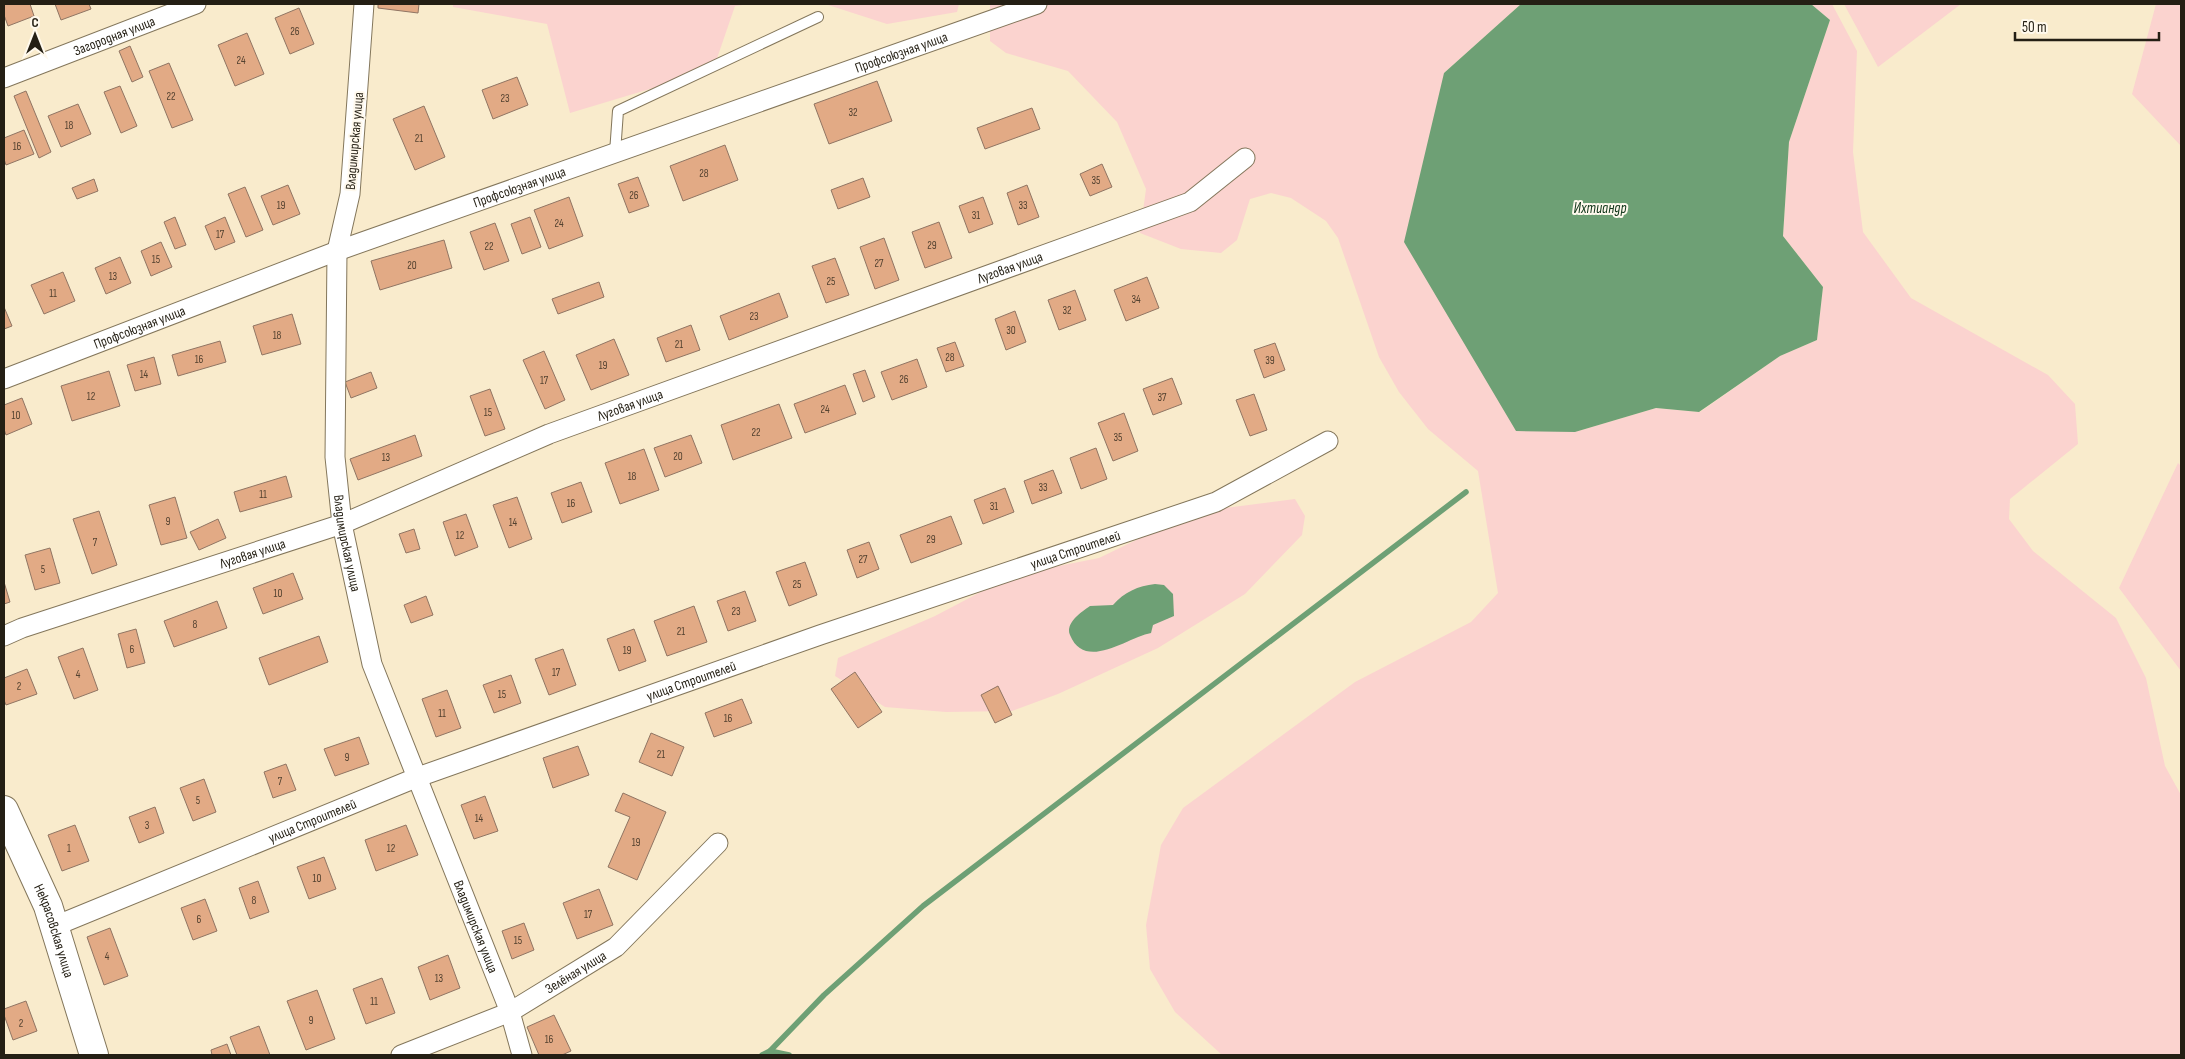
<svg xmlns="http://www.w3.org/2000/svg" width="2185" height="1059" font-family="'Sofia Sans Condensed',sans-serif">
  <style>
    .green { fill: #fbd3cf }
    .water { fill: #6ea075 }
    .lines { fill: none; stroke-linecap: round; stroke-linejoin: round }
    .stream { stroke: #6ea075; stroke-width: 5.5 }
    .building { fill: #e2aa85; stroke: #907563 }
    .lane-casing { stroke: #83765b; stroke-width: 12 }
    .street-casing { stroke: #83765b; stroke-width: 21 }
    .secondary-casing { stroke: #83765b; stroke-width: 30 }
    .lane { stroke: #fff; stroke-width: 10 }
    .street { stroke: #fff; stroke-width: 19 }
    .secondary { stroke: #fff; stroke-width: 28 }
    .labels { text-anchor: middle; stroke-width: 4; stroke-linejoin: round; paint-order: stroke }
    .number-label { font-size: 11px; fill: #544230 }
    .street-label { font-size: 14px; fill: #241f14; stroke: #fff9ed }
    .water-label { font-size: 15px; font-style: italic; fill: #0f3518; stroke: #fff9ed }
  </style>
  <rect width="100%" height="100%" fill="#f9ebcc"/>
  <!-- green -->
  <g class="green">
    <path d="M453,4H750L735,6L713,70L570,113L547,24L453,7Z"/>
    <path d="M825,4H959L957,12L887,24Z"/>
    <path d="M990,4H1521L1444,73L1575,432L1656,408L1700,412L1780,356L1817,340L1823,287L1783,236L1789,142L1830,20L1811,4H1832L1857,51L1853,152L1863,232L1911,298L2048,375L2075,404L2078,444L2010,499L2009,519L2033,551L2116,618L2146,678L2165,766L2181,795V1055H1222L1175,1012L1150,969L1146,925L1161,845L1183,808L1355,682L1471,622L1498,593L1478,471L1428,429L1399,392L1379,357L1338,238L1326,221L1291,198L1271,193L1250,199L1237,240L1221,253L1181,249L1140,233L1146,189L1117,122L1068,71L1006,53L990,41Z"/>
    <path d="M1844,4H1961L1878,67Z"/>
    <path d="M2156,4H2181V146L2132,94Z"/>
    <path d="M2178,463L2181,466V671L2119,588Z"/>
    <path d="M1295,499L1305,516L1302,535L1245,594L1158,648L1058,694L1012,711L946,712L885,707L835,676L838,658L935,616L1013,575L1099,558L1194,512Z"/>
  </g>
  <!-- water -->
  <g class="water">
    <path d="M1521,4H1811L1830,20L1789,142L1783,236L1823,287L1817,340L1780,356L1699,412L1656,408L1575,432L1516,431L1404,242L1444,73Z"/>
    <path d="M1155,584L1164,585L1173,594L1174,616L1153,625L1151,633C1128,637 1085,672 1070,635C1065,623 1081,612 1090,606L1113,605C1124,592 1138,586 1155,584Z"/>
  </g>
  <g class="lines">
    <!-- stream -->
    <g class="stream">
      <path d="M770,1051L789,1055"/>
      <path d="M762,1055L770,1051L824,995L923,906L1466,492"/>
    </g>
  </g>
  <!-- building -->
  <g class="building">
    <path d="M4,4H30L34,16L8,26L4,15Z"/>
    <path d="M55,4H89L91,9L61,20Z"/>
    <path d="M378,4H419L418,13L378,8Z"/>
    <path d="M299,8L314,44L290,54L275,18Z"/>
    <path d="M247,33L264,74L235,86L218,45Z"/>
    <path d="M130,46L143,77L132,82L119,51Z"/>
    <path d="M169,63L193,120L172,128L149,71Z"/>
    <path d="M517,77L528,105L493,119L482,90Z"/>
    <path d="M877,81L892,121L829,144L814,104Z"/>
    <path d="M120,86L137,126L121,133L104,92Z"/>
    <path d="M26,91L51,152L39,158L14,96Z"/>
    <path d="M78,104L91,134L61,147L48,116Z"/>
    <path d="M424,106L445,157L415,170L393,119Z"/>
    <path d="M1032,108L1040,129L985,149L977,128Z"/>
    <path d="M24,130L34,154L6,165L4,159V138Z"/>
    <path d="M725,145L738,180L683,201L670,166Z"/>
    <path d="M1102,164L1112,187L1090,196L1080,174Z"/>
    <path d="M638,177L649,206L629,213L618,184Z"/>
    <path d="M863,178L870,197L838,209L831,190Z"/>
    <path d="M94,179L98,191L77,199L72,188Z"/>
    <path d="M288,185L300,214L273,225L261,196Z"/>
    <path d="M1027,185L1039,217L1018,225L1007,193Z"/>
    <path d="M245,187L263,230L246,237L228,194Z"/>
    <path d="M569,197L583,236L549,249L534,210Z"/>
    <path d="M983,197L993,224L969,233L959,206Z"/>
    <path d="M175,217L186,245L175,249L164,222Z"/>
    <path d="M225,217L235,242L215,250L205,226Z"/>
    <path d="M530,217L541,247L522,254L511,224Z"/>
    <path d="M939,222L952,258L925,268L912,232Z"/>
    <path d="M495,223L509,261L484,270L470,232Z"/>
    <path d="M884,238L899,280L875,289L860,247Z"/>
    <path d="M444,240L452,268L380,290L371,261Z"/>
    <path d="M161,242L172,267L151,276L141,251Z"/>
    <path d="M120,257L131,283L106,294L95,268Z"/>
    <path d="M835,258L849,295L826,303L812,266Z"/>
    <path d="M63,272L75,301L44,314L31,285Z"/>
    <path d="M1147,277L1159,308L1126,321L1114,290Z"/>
    <path d="M599,282L604,297L558,314L552,299Z"/>
    <path d="M1075,290L1086,320L1059,330L1048,300Z"/>
    <path d="M779,293L788,317L729,340L720,316Z"/>
    <path d="M4,307L12,326L4,329Z"/>
    <path d="M1015,311L1026,342L1006,350L995,319Z"/>
    <path d="M292,314L301,344L262,355L253,326Z"/>
    <path d="M691,325L700,350L666,362L657,338Z"/>
    <path d="M614,339L629,375L591,390L576,355Z"/>
    <path d="M220,341L226,362L178,376L172,355Z"/>
    <path d="M955,342L964,366L946,372L937,348Z"/>
    <path d="M1275,343L1285,370L1264,378L1254,350Z"/>
    <path d="M544,351L565,400L545,409L523,360Z"/>
    <path d="M154,357L161,384L135,391L127,365Z"/>
    <path d="M917,359L927,387L892,400L881,372Z"/>
    <path d="M865,370L875,397L863,402L853,374Z"/>
    <path d="M109,371L120,406L72,421L61,386Z"/>
    <path d="M371,372L377,388L351,398L345,382Z"/>
    <path d="M1172,378L1182,404L1153,415L1143,389Z"/>
    <path d="M845,385L856,414L805,433L794,404Z"/>
    <path d="M490,389L505,429L485,436L470,396Z"/>
    <path d="M1254,394L1267,430L1250,436L1236,400Z"/>
    <path d="M22,398L32,424L6,435L4,429V405Z"/>
    <path d="M779,404L792,438L733,460L721,425Z"/>
    <path d="M1124,413L1138,451L1113,461L1098,423Z"/>
    <path d="M415,435L422,456L358,480L350,459Z"/>
    <path d="M691,435L702,463L665,477L654,448Z"/>
    <path d="M1096,448L1107,479L1081,489L1070,458Z"/>
    <path d="M644,449L659,490L620,504L605,463Z"/>
    <path d="M1053,470L1062,493L1032,504L1024,481Z"/>
    <path d="M286,476L292,497L240,512L234,492Z"/>
    <path d="M581,482L592,512L562,523L551,493Z"/>
    <path d="M1005,488L1014,512L983,524L974,500Z"/>
    <path d="M175,497L187,538L161,545L149,505Z"/>
    <path d="M517,497L532,539L509,548L493,505Z"/>
    <path d="M99,511L117,565L92,574L73,519Z"/>
    <path d="M466,514L478,547L455,556L443,522Z"/>
    <path d="M951,516L962,544L911,563L900,535Z"/>
    <path d="M218,519L226,538L199,550L190,532Z"/>
    <path d="M414,529L420,549L406,553L399,534Z"/>
    <path d="M869,542L879,569L857,578L847,550Z"/>
    <path d="M50,548L60,583L35,590L25,555Z"/>
    <path d="M805,562L817,595L789,606L776,572Z"/>
    <path d="M293,573L303,599L263,614L253,588Z"/>
    <path d="M4,582L10,602L4,604Z"/>
    <path d="M745,591L756,621L728,631L717,601Z"/>
    <path d="M426,596L433,615L411,623L404,605Z"/>
    <path d="M217,601L227,628L174,647L164,621Z"/>
    <path d="M694,606L707,642L667,656L654,621Z"/>
    <path d="M136,629L145,663L127,668L118,634Z"/>
    <path d="M634,629L646,661L619,671L607,639Z"/>
    <path d="M319,636L328,662L269,685L259,658Z"/>
    <path d="M83,648L98,690L74,699L58,657Z"/>
    <path d="M563,649L576,685L549,695L535,659Z"/>
    <path d="M27,669L37,694L6,705L4,700V678Z"/>
    <path d="M855,672L882,712L858,728L831,689Z"/>
    <path d="M511,675L521,703L494,713L483,685Z"/>
    <path d="M998,686L1012,715L995,723L981,695Z"/>
    <path d="M447,690L461,728L436,737L422,699Z"/>
    <path d="M742,699L752,723L714,737L705,713Z"/>
    <path d="M651,733L684,747L672,776L639,762Z"/>
    <path d="M359,737L369,764L335,776L324,749Z"/>
    <path d="M578,746L589,775L553,788L543,758Z"/>
    <path d="M286,764L296,790L273,798L264,772Z"/>
    <path d="M204,779L216,812L193,821L180,788Z"/>
    <path d="M623,793L666,812L637,880L608,867L630,817L615,811Z"/>
    <path d="M485,796L498,831L474,839L461,805Z"/>
    <path d="M155,807L164,833L139,843L129,817Z"/>
    <path d="M75,825L89,861L62,871L48,835Z"/>
    <path d="M406,825L418,855L376,871L365,840Z"/>
    <path d="M324,857L336,889L309,899L297,867Z"/>
    <path d="M258,881L269,912L250,919L239,888Z"/>
    <path d="M599,889L613,925L577,939L563,903Z"/>
    <path d="M205,899L217,931L193,940L181,908Z"/>
    <path d="M524,923L534,950L512,959L502,931Z"/>
    <path d="M110,928L128,976L104,985L87,937Z"/>
    <path d="M448,955L460,988L430,1000L418,967Z"/>
    <path d="M382,978L395,1013L366,1024L353,989Z"/>
    <path d="M317,990L335,1039L306,1050L287,1001Z"/>
    <path d="M26,1001L37,1031L13,1040L4,1015V1009Z"/>
    <path d="M554,1015L571,1051L562,1055H539L527,1027Z"/>
    <path d="M259,1026L270,1055H237L230,1037Z"/>
    <path d="M227,1044L231,1055H212L211,1050Z"/>
  </g>
  <g class="lines">
    <!-- lane casing -->
    <g class="lane-casing">
      <path id="lane" d="M615,153L618,111L818,17"/>
    </g>
    <!-- street casing -->
    <g class="street-casing">
      <g id="street">
        <path id="s1" d="M364,4L350,194L337,251L335,457L342,524L372,664L510,1012L522,1055"/>
        <path id="s2" d="M4,78L196,4"/>
        <path id="s3" d="M4,379L337,251L1037,4"/>
        <path id="s4" d="M4,636L22,628L342,524L549,434L1190,202L1245,158"/>
        <path id="s5" d="M55,926L418,777L820,635L1216,502L1328,441"/>
        <path id="s6" d="M401,1055L510,1012L616,947L718,843"/>
      </g>
    </g>
    <!-- secondary casing -->
    <g class="secondary-casing">
      <g id="secondary">
        <path id="s7" d="M4,810L48,906L94,1055"/>
      </g>
    </g>
    <!-- lane -->
    <use href="#lane" class="lane"/>
    <!-- street -->
    <use href="#street" class="street"/>
    <!-- secondary -->
    <use href="#secondary" class="secondary"/>
  </g>
  <g class="labels">
    <!-- number labels -->
    <g class="number-label">
      <text x="295" y="35">26</text>
      <text x="241" y="64">24</text>
      <text x="171" y="100">22</text>
      <text x="505" y="102">23</text>
      <text x="853" y="116">32</text>
      <text x="69" y="129">18</text>
      <text x="419" y="142">21</text>
      <text x="17" y="150">16</text>
      <text x="704" y="177">28</text>
      <text x="1096" y="184">35</text>
      <text x="634" y="199">26</text>
      <text x="281" y="209">19</text>
      <text x="1023" y="209">33</text>
      <text x="976" y="219">31</text>
      <text x="559" y="227">24</text>
      <text x="220" y="238">17</text>
      <text x="932" y="249">29</text>
      <text x="489" y="250">22</text>
      <text x="156" y="263">15</text>
      <text x="879" y="267">27</text>
      <text x="412" y="269">20</text>
      <text x="113" y="280">13</text>
      <text x="831" y="285">25</text>
      <text x="53" y="297">11</text>
      <text x="1136" y="303">34</text>
      <text x="1067" y="314">32</text>
      <text x="754" y="320">23</text>
      <text x="1011" y="334">30</text>
      <text x="277" y="339">18</text>
      <text x="679" y="348">21</text>
      <text x="950" y="361">28</text>
      <text x="199" y="363">16</text>
      <text x="1270" y="364">39</text>
      <text x="603" y="369">19</text>
      <text x="144" y="378">14</text>
      <text x="904" y="383">26</text>
      <text x="544" y="384">17</text>
      <text x="91" y="400">12</text>
      <text x="1162" y="401">37</text>
      <text x="825" y="413">24</text>
      <text x="488" y="416">15</text>
      <text x="16" y="419">10</text>
      <text x="756" y="436">22</text>
      <text x="1118" y="441">35</text>
      <text x="678" y="460">20</text>
      <text x="386" y="461">13</text>
      <text x="632" y="480">18</text>
      <text x="1043" y="491">33</text>
      <text x="263" y="498">11</text>
      <text x="571" y="507">16</text>
      <text x="994" y="510">31</text>
      <text x="168" y="525">9</text>
      <text x="513" y="526">14</text>
      <text x="460" y="539">12</text>
      <text x="931" y="543">29</text>
      <text x="95" y="546">7</text>
      <text x="863" y="563">27</text>
      <text x="43" y="573">5</text>
      <text x="797" y="588">25</text>
      <text x="278" y="597">10</text>
      <text x="736" y="615">23</text>
      <text x="195" y="628">8</text>
      <text x="681" y="635">21</text>
      <text x="132" y="653">6</text>
      <text x="627" y="654">19</text>
      <text x="556" y="676">17</text>
      <text x="78" y="678">4</text>
      <text x="19" y="690">2</text>
      <text x="502" y="698">15</text>
      <text x="442" y="717">11</text>
      <text x="728" y="722">16</text>
      <text x="661" y="758">21</text>
      <text x="347" y="761">9</text>
      <text x="280" y="785">7</text>
      <text x="198" y="804">5</text>
      <text x="479" y="822">14</text>
      <text x="147" y="829">3</text>
      <text x="636" y="846">19</text>
      <text x="69" y="852">1</text>
      <text x="391" y="852">12</text>
      <text x="317" y="882">10</text>
      <text x="254" y="904">8</text>
      <text x="588" y="918">17</text>
      <text x="199" y="923">6</text>
      <text x="518" y="944">15</text>
      <text x="107" y="960">4</text>
      <text x="439" y="982">13</text>
      <text x="374" y="1005">11</text>
      <text x="311" y="1024">9</text>
      <text x="21" y="1027">2</text>
      <text x="549" y="1043">16</text>
    </g>
    <!-- street labels -->
    <g class="street-label">
      <text dy="5" stroke="none"><textPath href="#s2" startOffset="118">Загородная улица</textPath></text>
      <text dy="5" stroke="none"><textPath href="#s3" startOffset="955">Профсоюзная улица</textPath></text>
      <text transform="translate(354 141) rotate(-85)" y="5">Владимирская улица</text>
      <text dy="5" stroke="none"><textPath href="#s3" startOffset="550">Профсоюзная улица</textPath></text>
      <text dy="5" stroke="none"><textPath href="#s4" startOffset="1072">Луговая улица</textPath></text>
      <text dy="5" stroke="none"><textPath href="#s3" startOffset="145">Профсоюзная улица</textPath></text>
      <text dy="5" stroke="none"><textPath href="#s4" startOffset="668">Луговая улица</textPath></text>
      <text dy="5" stroke="none"><textPath href="#s1" startOffset="542">Владимирская улица</textPath></text>
      <text dy="5" stroke="none"><textPath href="#s5" startOffset="1088">улица Строителей</textPath></text>
      <text dy="5" stroke="none"><textPath href="#s4" startOffset="262">Луговая улица</textPath></text>
      <text dy="5" stroke="none"><textPath href="#s5" startOffset="682">улица Строителей</textPath></text>
      <text dy="5" stroke="none"><textPath href="#s5" startOffset="278">улица Строителей</textPath></text>
      <text dy="5" stroke="none"><textPath href="#s1" startOffset="948">Владимирская улица</textPath></text>
      <text dy="5" stroke="none"><textPath href="#s7" startOffset="131">Некрасовская улица</textPath></text>
      <text dy="5" stroke="none"><textPath href="#s6" startOffset="194">Зелёная улица</textPath></text>
    </g>
    <!-- water labels -->
    <g class="water-label">
      <text x="1600" y="213">Ихтиандр</text>
    </g>
  </g>
  <!-- border -->
  <rect width="2185" height="1059" fill="none" stroke="#241f14" stroke-width="10"/>
  <!-- north arrow -->
  <g transform="translate(35 35)" stroke="#fff9ed" stroke-width="4" paint-order="stroke">
  <path d="M0-4L9 19L0 12L-9 19Z" fill="#241f14"/>
  <text y="-8" font-size="14" font-weight="bold" text-anchor="middle" fill="#241f14">С</text>
  </g>
  <!-- scale -->
  <path d="M2015 32v8h144v-8" fill="none" stroke="#241f14" stroke-width="2.5"/>
  <text x="2022" y="32" font-size="15" fill="#241f14" stroke="#fff9ed" stroke-width="4" paint-order="stroke">50 m</text>
</svg>
